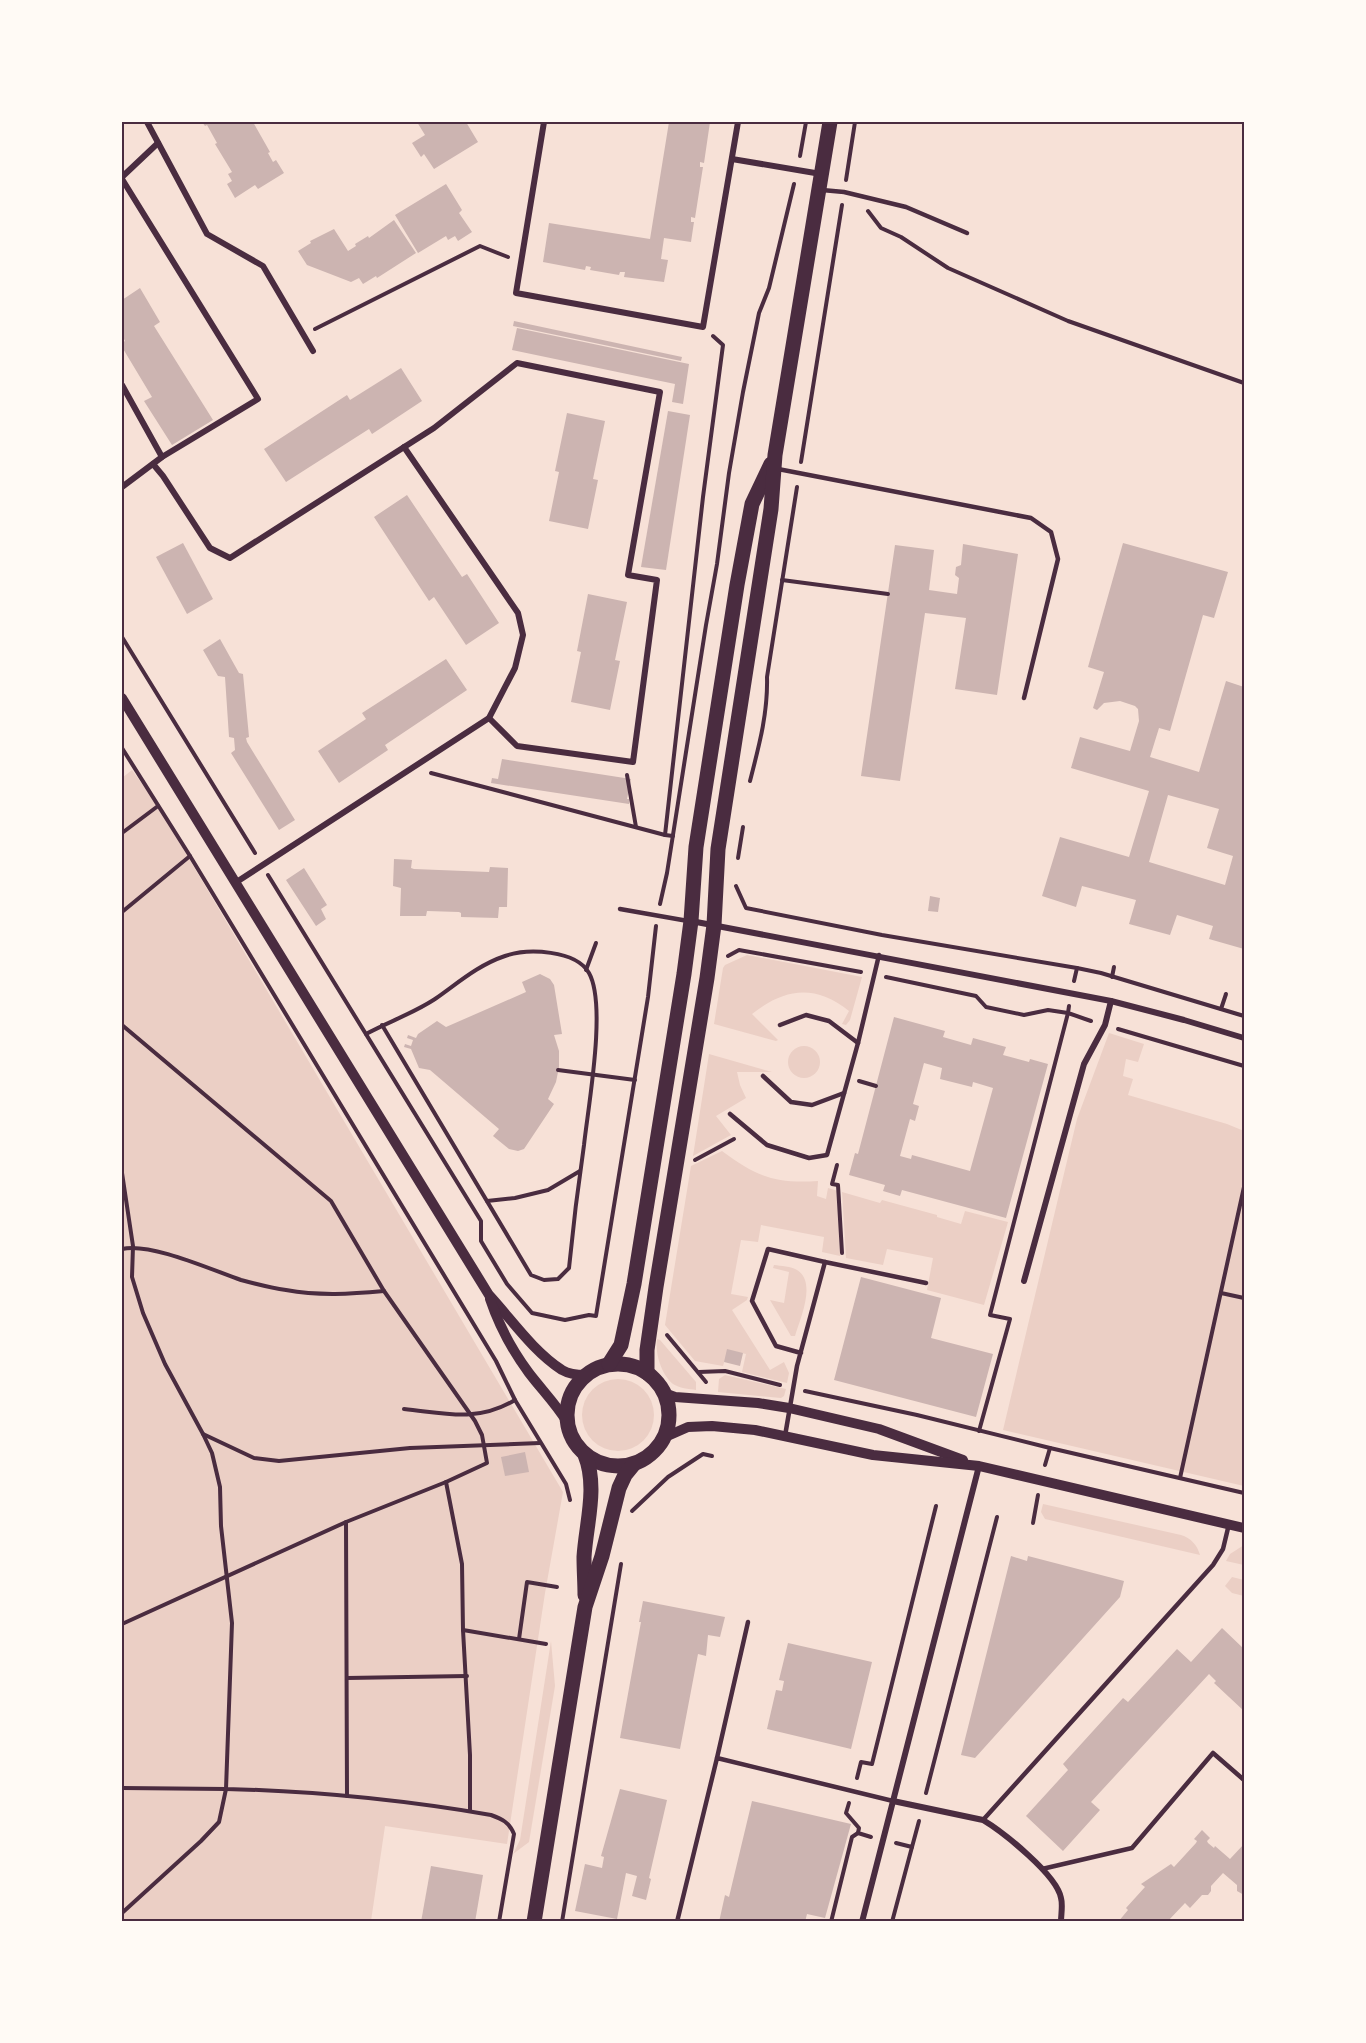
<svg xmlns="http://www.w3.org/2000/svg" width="1366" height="2043" font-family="'Roboto Condensed',sans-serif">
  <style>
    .green { fill: #ebcfc5 }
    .building { fill: #ccb4b1; fill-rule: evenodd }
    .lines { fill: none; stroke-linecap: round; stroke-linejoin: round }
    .path { stroke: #4a2c40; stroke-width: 4 }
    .service { stroke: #4a2c40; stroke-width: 4.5 }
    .minor { stroke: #4a2c40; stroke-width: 6 }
    .tertiary { stroke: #4a2c40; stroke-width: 10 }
    .primary { stroke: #4a2c40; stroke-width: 15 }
    .neatline { fill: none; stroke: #4a2c40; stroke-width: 2 }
  </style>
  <rect width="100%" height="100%" fill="#f7e1d7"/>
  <!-- green -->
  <g class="green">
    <path d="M132,770L158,806L563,1492L545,1593L507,1844L385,1826L371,1921L122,1922V778Z"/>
    <path d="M747,955L862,977L850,1020L846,1025L842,1024L849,1011C815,984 785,988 752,1014L778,1040L776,1041L714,1024L723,968L725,965Z"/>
    <path d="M1109,1033L1144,1044L1138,1062L1126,1059L1123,1076L1133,1079L1128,1095L1227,1124L1244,1131V1486L1003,1430L1077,1119Z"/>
    <circle cx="804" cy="1062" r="16"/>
    <path d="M709,1054L772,1072H737L740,1085L746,1098L716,1116L731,1135L693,1156Z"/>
    <path d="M722,1151C756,1176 774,1184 818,1181L817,1196L826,1199L828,1188L838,1191L840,1256L822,1252L824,1237L761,1225L758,1242L741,1240L731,1294L748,1297L747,1300L732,1310L770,1370L784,1362L789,1373L787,1383L742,1372L746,1354L728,1350L723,1366L695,1361L665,1325L691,1166Z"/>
    <path d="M842,1192L880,1203L882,1200L937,1215V1217L961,1224L965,1211L1008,1222L984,1305L927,1290L933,1258L887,1249L883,1265L846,1258Z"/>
    <path d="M774,1265C781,1266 791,1266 797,1270C817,1282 800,1319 795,1336H791L770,1300L784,1303L789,1272L773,1268Z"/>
    <path d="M657,1339L660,1340L696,1382V1390C689,1389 679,1388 673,1384C661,1374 655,1353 657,1339Z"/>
    <path d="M725,1375L786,1389L784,1396L781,1398L718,1392L719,1379Z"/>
    <circle cx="618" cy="1415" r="36"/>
    <path d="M1043,1504L1181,1535C1191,1538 1197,1545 1200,1555L1045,1519L1041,1512Z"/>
    <path d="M1244,1545V1565L1226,1561L1230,1554Z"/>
    <path d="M1232,1577L1244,1580V1596L1232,1593L1225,1586Z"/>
    <path d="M551,1641L555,1686L529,1842L513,1854L520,1840Z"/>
  </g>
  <!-- building -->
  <g class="building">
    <path d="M202,122H249L250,123L253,122L270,152L268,153L273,162L276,160L284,173L258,189L255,185L235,198L227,184L232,181L228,174L232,172L215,144L217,143L207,125L205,126Z"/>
    <path d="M417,122H466L478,142L434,169L424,154L421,157L412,143L425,135Z"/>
    <path d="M669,122H710L704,163L700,162V167H703L695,218L691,217V222H694L691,242L664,238L661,259L668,260L664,282L624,277L625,272H620L619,275L590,270L591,267L586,266L585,270L543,262L549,223L650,239Z"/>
    <path d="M446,184L462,210L459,213L472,232L458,241L455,236L448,240L446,236L418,253L395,215Z"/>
    <path d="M394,220L416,253L377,278L376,276L363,284L359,278L351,282L307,265L298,251L311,243L310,241L334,229L348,251L356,246L355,244L368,236L369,238Z"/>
    <path d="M140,288L160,322L154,326L213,420L172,445L144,401L152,397L122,347V343L125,341L122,335V300Z"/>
    <path d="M514,321L682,357L681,361L513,326Z"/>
    <path d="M517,328L689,364L683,404L672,402L675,384L512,350Z"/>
    <path d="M401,368L422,401L372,434L369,429L286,482L264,449L347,395L350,400Z"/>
    <path d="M668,411L690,415L666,570L641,567Z"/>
    <path d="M567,413L605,421L593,479L598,480L588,529L549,521L559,472L555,471Z"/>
    <path d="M407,495L462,577L467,574L499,623L466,645L434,597L429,601L374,517Z"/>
    <path d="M183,543L213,599L187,614L156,557Z"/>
    <path d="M1123,543L1228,572L1214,618L1203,615L1170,731L1159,728L1150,757L1199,772L1226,681L1244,687V949L1209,939L1213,926L1177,915L1170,935L1129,924L1136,900L1082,886L1076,907L1042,896L1060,837L1129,857L1149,791L1071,768L1080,737L1130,751L1139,721L1138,709L1135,706L1120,701L1104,703L1097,710L1093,708L1104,672L1088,667ZM1168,795L1219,809L1207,848L1233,856L1225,885L1149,862Z"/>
    <path d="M963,544L1018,554L997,695L955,689L966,618L925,613L900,781L861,776L895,545L934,550L929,590L957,594L959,578L955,575L956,567L961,565Z"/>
    <path d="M588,594L627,602L615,660L620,661L610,710L571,702L581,652L577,651Z"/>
    <path d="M220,639L239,673L243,674L249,737L246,738L247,742L295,820L279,830L231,753L235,750L234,738L229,737L225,677L218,676L203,650Z"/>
    <path d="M446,659L467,690L385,745L388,750L339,783L318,751L366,719L362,713Z"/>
    <path d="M502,759L631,779L627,799H629V804L491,783L492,778L498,779Z"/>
    <path d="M394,859L412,860L411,868L414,869L489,872L490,867L508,868L507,907H499L498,918L461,917V913L459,912L427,911L426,916H400L401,888L393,886Z"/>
    <path d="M304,868L327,905L321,909L326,919L316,926L286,880Z"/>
    <path d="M930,896L940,898L938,912L928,911Z"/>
    <path d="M540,974L550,979L554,985L562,1034L554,1035L559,1051V1067L556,1082L548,1099L554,1104L524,1149L518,1151L509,1149L493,1136L499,1129L430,1070L419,1068L411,1049L404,1047L405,1044L411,1046L413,1040L407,1038L408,1035L416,1038L418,1034L437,1021L446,1027L526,992L522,982Z"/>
    <path d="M894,1017L945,1031L943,1037L971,1045L973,1038L1006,1047L1003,1055L1029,1062L1030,1059L1048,1064L1006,1218L902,1190L900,1196L883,1191L885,1185L849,1175L855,1153L858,1154ZM924,1063L942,1068L940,1079L972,1087L973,1082L993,1088L970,1171L912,1155L911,1159L900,1156L910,1119L915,1121L919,1106L913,1104Z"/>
    <path d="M861,1277L941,1298L931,1338L993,1354L976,1417L834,1380Z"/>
    <path d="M727,1349L743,1353L740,1366L724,1362Z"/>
    <path d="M525,1452L529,1472L505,1476L501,1457Z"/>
    <path d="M1011,1556L1027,1561L1028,1556L1124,1581L1120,1597L975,1758L961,1755Z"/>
    <path d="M643,1601L725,1617L720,1637L708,1635L706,1656L698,1654L680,1749L620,1738L641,1622H639Z"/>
    <path d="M1222,1628L1244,1649V1711L1214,1683L1216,1681L1209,1674L1091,1802L1100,1810L1063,1851L1026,1816L1068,1770L1063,1764L1123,1698L1128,1702L1177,1649L1191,1662Z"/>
    <path d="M788,1643L872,1662L851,1749L767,1729L776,1690L782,1691L784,1681L779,1680Z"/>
    <path d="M620,1789L667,1800L649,1878L651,1879L646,1900L632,1896L637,1876L626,1873L617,1919L575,1911L585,1864L602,1868L604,1857L601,1856Z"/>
    <path d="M752,1801L851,1824L825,1918L807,1914L805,1922H719L725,1895L729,1897Z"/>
    <path d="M1202,1830L1210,1838L1207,1841L1208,1843L1214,1848L1215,1846L1230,1859L1244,1844V1895L1237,1891V1885L1223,1873L1211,1886V1891L1208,1895H1202L1190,1908L1185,1903L1167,1922H1118L1128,1910L1126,1908L1145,1887L1141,1884L1171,1864L1174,1867L1196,1843L1197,1841L1194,1839Z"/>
    <path d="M431,1866L483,1875L475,1922H421Z"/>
  </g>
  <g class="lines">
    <!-- path -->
    <g class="path">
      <path d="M800,156L806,122"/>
      <path d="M846,180L855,122"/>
      <path d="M868,211L881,228L901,237L948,268L1068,321L1244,383"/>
      <path d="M315,329L480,246L508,257"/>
      <path d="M801,462L842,205"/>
      <path d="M782,580L888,594"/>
      <path d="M122,637L255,853"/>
      <path d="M122,748L190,856L496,1361L515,1400L566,1484L570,1500"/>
      <path d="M431,773L665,835"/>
      <path d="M627,775L636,827"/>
      <path d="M750,781C759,746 768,713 767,677L797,487"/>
      <path d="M122,833L158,806"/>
      <path d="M673,836L665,835L703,497L723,345L713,336"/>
      <path d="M738,858L743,827"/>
      <path d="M268,875L481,1221V1241L507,1284L532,1313L565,1320L589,1315L596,1316L648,997L656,926"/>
      <path d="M736,886L746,908L882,935L1077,968L1074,981"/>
      <path d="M660,904L667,873L706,625L717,564L729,473L743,392L759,313L769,288L794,184"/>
      <path d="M122,912L190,856"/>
      <path d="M728,956L739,950L861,972"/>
      <path d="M1077,968L1101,973L1244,1016"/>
      <path d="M586,970L596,943"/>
      <path d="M886,977L976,996L986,1007L1024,1015L1048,1010L1068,1013L990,1315L1010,1319L979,1431"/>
      <path d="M1112,977L1114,967"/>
      <path d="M1069,1006L1068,1013L1091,1021"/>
      <path d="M1221,1009L1226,994"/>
      <path d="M122,1025L331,1201L384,1291L475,1421L482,1435L487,1463L446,1482L346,1522L122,1624"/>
      <path d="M1118,1029L1244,1066"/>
      <path d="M366,1034C388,1022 414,1013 435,999C458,983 478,965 505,956C528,948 576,950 589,973C607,1005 588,1107 584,1145C578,1186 573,1227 569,1268L558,1279L544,1280L531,1275L382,1025"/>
      <path d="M558,1070L635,1080"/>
      <path d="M859,1081L876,1086"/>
      <path d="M695,1160L734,1139"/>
      <path d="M837,1165L832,1184L838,1185L842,1253"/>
      <path d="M122,1173L133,1246L132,1277L143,1313L165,1364L203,1434L212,1453L220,1487L221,1526L232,1623L226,1789C315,1791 403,1800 491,1815C502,1819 509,1822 514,1834L499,1922"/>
      <path d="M487,1201L515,1198L548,1190L580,1171"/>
      <path d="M122,1249C150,1242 212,1270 241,1280C256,1284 272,1288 286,1290C319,1296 351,1294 384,1291"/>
      <path d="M1221,1293L1244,1298"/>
      <path d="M667,1335L706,1382"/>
      <path d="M699,1372L725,1371L780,1385"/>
      <path d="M805,1391L917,1415L1050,1448L1045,1465"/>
      <path d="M404,1409C445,1413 477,1423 515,1400"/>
      <path d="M203,1434L254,1458L279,1461L410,1448L540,1443"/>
      <path d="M1050,1448L1244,1493"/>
      <path d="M1180,1478L1244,1187"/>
      <path d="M446,1482L462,1564L463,1630L470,1755V1811"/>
      <path d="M632,1511L668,1477L703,1454L712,1456"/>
      <path d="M346,1522L347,1796"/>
      <path d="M1033,1523L1038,1495"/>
      <path d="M463,1630L546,1644"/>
      <path d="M519,1639L527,1582L557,1587"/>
      <path d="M347,1678L467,1676"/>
      <path d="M857,1778L861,1762L872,1764L936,1506"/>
      <path d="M122,1788L226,1789L219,1822L201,1841L122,1913"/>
      <path d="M926,1793L997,1517"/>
      <path d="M849,1803L846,1813L859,1828L858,1833L871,1837"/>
      <path d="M896,1843L912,1847L919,1821"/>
      <path d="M562,1922L621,1564"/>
      <path d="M831,1922L852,1837L858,1833"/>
      <path d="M892,1922L912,1847"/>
    </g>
    <!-- service -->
    <g class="service">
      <path d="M822,190L844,192L906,207L967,233"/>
      <path d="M778,469L1031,518L1051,532L1058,559L1024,698"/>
      <path d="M620,909L688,921"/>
      <path d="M780,1025L806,1015L829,1021L858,1043"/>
      <path d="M763,1076L791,1102L812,1105L844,1093"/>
      <path d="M730,1114L767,1145L809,1158L827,1155L858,1043L879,955"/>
      <path d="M825,1262L926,1283"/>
      <path d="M785,1436L797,1366L825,1262L768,1249L752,1301L776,1346L801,1353"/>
      <path d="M717,1758L748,1622"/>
      <path d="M983,1820L1213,1565L1223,1549L1229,1524"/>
      <path d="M1042,1869L1132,1848L1213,1753L1244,1780"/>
      <path d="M677,1922L717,1758L893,1801"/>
    </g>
    <!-- minor -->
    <g class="minor">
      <path d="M147,122L207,234L263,266L313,351"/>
      <path d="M544,122L516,293L703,327L738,122"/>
      <path d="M732,159L821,174"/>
      <path d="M122,177L158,143"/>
      <path d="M122,179L258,399L162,457L122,487"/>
      <path d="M122,385L162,457"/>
      <path d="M153,464L163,476L210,548L230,558L434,428L517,363L660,392L628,575L657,580L633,762L517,746L489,718"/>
      <path d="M235,883L489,718L515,668L523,635L518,613L404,447"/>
      <path d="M691,921L1111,1001L1184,1020L1244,1038"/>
      <path d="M1024,1281L1084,1064L1105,1025L1111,1001"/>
      <path d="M893,1801L983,1820C1003,1832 1057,1875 1061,1898C1063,1905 1061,1914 1061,1922"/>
      <path d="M862,1922L979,1466"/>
    </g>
    <!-- tertiary -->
    <g class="tertiary">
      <path d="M122,698L489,1295C512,1320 533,1351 562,1370C569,1374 577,1375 585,1375"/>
      <path d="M490,1299C499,1326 512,1350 529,1373C542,1390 556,1404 567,1422"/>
      <path d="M664,1393L675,1397L758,1403L789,1408L879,1429L963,1460"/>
      <path d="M663,1438L688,1427L712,1426L755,1430L873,1455L979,1466L1244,1528"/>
    </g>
    <!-- primary -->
    <g class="primary">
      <circle cx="618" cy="1415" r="51"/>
      <path d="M609,1364L621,1345L634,1284L684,974L691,921L696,847L737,585L752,504L771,464"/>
      <path d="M647,1373V1350L656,1287L707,978L714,925L718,849L771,509L775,455L830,122"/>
      <path d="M585,1595C585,1583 584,1570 584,1557C586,1524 598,1487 585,1455"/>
      <path d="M534,1922L585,1607L602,1556L619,1488L625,1475L634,1464"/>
    </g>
  </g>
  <!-- border -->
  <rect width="1366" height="2043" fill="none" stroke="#fffaf5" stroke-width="246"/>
  <rect x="123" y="123" width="1120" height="1797" class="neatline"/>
</svg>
